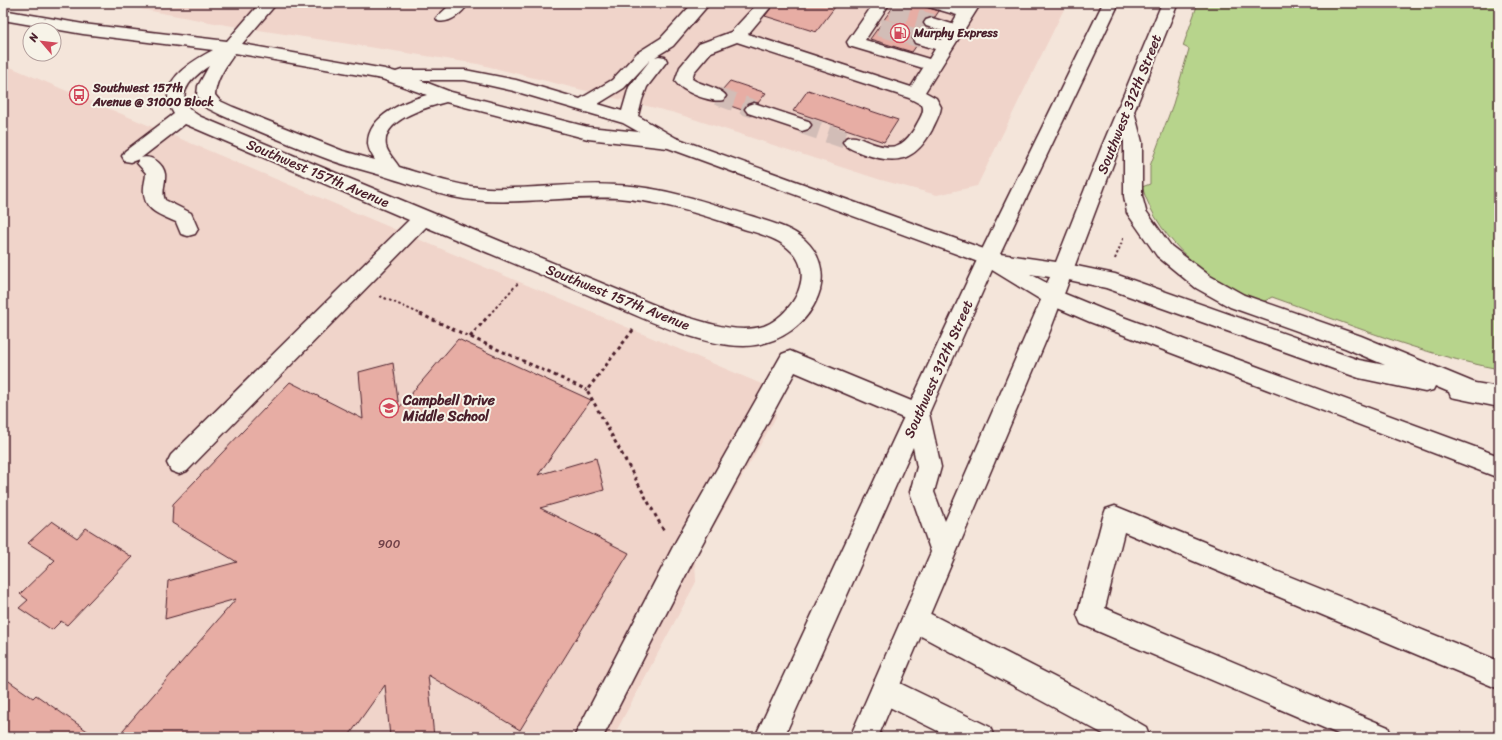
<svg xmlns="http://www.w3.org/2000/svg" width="1502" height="740" font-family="Sriracha,sans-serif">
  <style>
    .built { fill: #f0d4ca }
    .green { fill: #b7d48c; stroke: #807a5c }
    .building { fill: #e7ada4; stroke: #4a1f2b }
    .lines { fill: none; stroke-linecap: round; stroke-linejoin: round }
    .minor-tunnel { stroke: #d2bdb7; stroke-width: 18; stroke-dasharray: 18 9; stroke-linecap: butt }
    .minor-casing { stroke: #4a1f2b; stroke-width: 3 }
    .major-casing { stroke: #4a1f2b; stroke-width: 3 }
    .highway-casing { stroke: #4a1f2b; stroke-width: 3 }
    .path-far1 { stroke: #4a1f2b; stroke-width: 2; stroke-dasharray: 2.5 2.5; stroke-linecap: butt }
    .path { stroke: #4a1f2b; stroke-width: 3; stroke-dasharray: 3.5 3.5; stroke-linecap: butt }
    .minor { fill: #f7f3e8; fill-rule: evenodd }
    .major { fill: #f7f3e8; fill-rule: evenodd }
    .highway { fill: #f7f3e8; fill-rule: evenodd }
    .labels { text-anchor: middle; stroke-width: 4; stroke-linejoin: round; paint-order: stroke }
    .far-poi-label { font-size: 12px; font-weight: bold; fill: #4a1f2b; stroke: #f7f3e8; text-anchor: start }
    .number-label { font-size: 12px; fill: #714249 }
    .street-label { font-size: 14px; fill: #4a1f2b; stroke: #f7f3e8 }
    .poi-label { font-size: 14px; font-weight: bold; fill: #4a1f2b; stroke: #f7f3e8; text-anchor: start }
  </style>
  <rect width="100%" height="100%" fill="#f4e5da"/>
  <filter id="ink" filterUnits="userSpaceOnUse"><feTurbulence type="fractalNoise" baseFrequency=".025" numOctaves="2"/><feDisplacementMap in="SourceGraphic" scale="8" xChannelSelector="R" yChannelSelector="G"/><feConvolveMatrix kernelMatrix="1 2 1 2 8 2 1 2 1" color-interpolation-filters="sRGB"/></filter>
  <g filter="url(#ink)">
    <!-- built -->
    <g class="built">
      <path d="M109,3H1067L977,186L937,195L881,180L675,113L478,64L220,24Z"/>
      <path d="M3,64L764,385L774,399L776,417L695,560L696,582L613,737H3Z"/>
    </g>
    <!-- green -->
    <path class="green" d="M1198,3H1499V369C1423,355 1346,323 1272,297L1263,302C1208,282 1160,243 1142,187L1150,184V166L1173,104L1189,49L1183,46Z"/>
    <!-- building -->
    <g class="building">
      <path d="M775,3H838L816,32L765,16Z"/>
      <path d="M896,3H919L923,4L926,7L939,11L935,17H932L926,19L923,22L925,27L928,28L924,33H921L914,34L912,40L914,44L917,45L912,52L870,39Z"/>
      <path d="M730,81L766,93L758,103L754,102L747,104L744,109L745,111L719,102L724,101L727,97L722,90Z"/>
      <path d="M808,90L898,120L884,142L793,111Z"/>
      <path d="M458,339L591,400L538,475L596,458L604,490L540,508L629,553L520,730L428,675L434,737H390L385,685L348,737H117L236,599L165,619L168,581L237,562L172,523L173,504L290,382L363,419L359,372L393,363L399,408Z"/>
      <path d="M52,521L77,538L86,528L132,557L67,625L61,621L52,630L19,608L28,600L20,594L55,560L28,543Z"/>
      <path d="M3,677L33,698L36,695L96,737H3Z"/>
    </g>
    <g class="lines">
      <!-- minor-tunnel -->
      <g class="minor-tunnel">
        <path d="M891,11L932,23"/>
        <path d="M879,27L921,39"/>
        <path d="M717,96L754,109"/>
        <path d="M802,125L852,142"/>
      </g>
      <!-- minor casing -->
      <g class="minor-casing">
        <g id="minor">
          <path d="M260,3H277L242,44L385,69L396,72L402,70H465L516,80L580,99L612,80L637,53L661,38L693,3H710L673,46L655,57L659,56L665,57L667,61L647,87L642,100L638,116L676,138L995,253L998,258L995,263L988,266L981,263L668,148L588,139L446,102C428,107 381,119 386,146C388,154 395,160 399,167C429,176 457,186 488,188C531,190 574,182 617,185C663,187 707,202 751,216C769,222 791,227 805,240C819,253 825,271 820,290C810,324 779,345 744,346C699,346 641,317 600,300C542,275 484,251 426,227L187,471L179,474L171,471L167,463L171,455L409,220L185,124L141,158C151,155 163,163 165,174C166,184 161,191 165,200L191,213L198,229L195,234L188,236L181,234L176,222C161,215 144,211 144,192C143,186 146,180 146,173L137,163L139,159L131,162L125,161L122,156L125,151L174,114C154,83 189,63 213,50L83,34L3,20V10L83,24L227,41ZM235,53L382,79L427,95C405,101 368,116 368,143C368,149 372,155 375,160L343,151L233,107L220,101L215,95C216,79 226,66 235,53ZM651,59L629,87L622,111L598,104L624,88ZM209,66L198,86L197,95L205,107L221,115C258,131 295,147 333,161C353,168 373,172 393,179C413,185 432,193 453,197C507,208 562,195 617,198C659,201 698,213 738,227C755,233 778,237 791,251C801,260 804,273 800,286C796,302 780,320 764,326C736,335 703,321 676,314L201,117C170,100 188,80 209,66ZM420,80H465L514,91L623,123L639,132L588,127L451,92Z"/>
          <path d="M452,3H469C462,13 450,24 438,21L436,18Z"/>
          <path d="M758,3H774L748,34L911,87L923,68L849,46L847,42L874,3H890L865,40L929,59L935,49L915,43L913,39L915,35L921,34L941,40L946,32L926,26L924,23L926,20L932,18L952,24L957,15L926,6L924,3H949L963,7L965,3H981L925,92L936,98L941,107C940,115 935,123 932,130C915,161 897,165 864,154C857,151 847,149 843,142L846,138C854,135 859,138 866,141C893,152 905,148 918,122C921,117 925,110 922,105L909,98L737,42L711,52L694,72L692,79C701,85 721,88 726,96L723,100C711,103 682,92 675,81L680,67L699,44L731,32Z"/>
          <path d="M754,103L808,121L811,125L808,129L802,131L748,113L745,109L748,105Z"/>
          <path d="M790,351L926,407L929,414L926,421L918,424L910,421L795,372L694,559L603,737H574L676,541L782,354Z"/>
          <path d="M1115,506L1499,661V689L1124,532L1105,608L1388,727L1392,737H1345L1081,624L1077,615L1103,517L1106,509Z"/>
          <path d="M915,606L1103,702L1146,727L1150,737H1109L906,628L902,619L906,610Z"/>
          <path d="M885,676L990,727L994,737H950L875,700L871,690L875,680Z"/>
        </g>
      </g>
      <!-- major casing -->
      <g class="major-casing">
        <path id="major" d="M1103,3H1119L1000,254L1056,262L1102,146L1162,3H1178L1120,146L1050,331L878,737H850L931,552L910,492L917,467L913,447L784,737H755L978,258ZM992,270L1041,300L945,521L934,492L941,467L929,413ZM1030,274L1050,277L1047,283Z"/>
      </g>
      <!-- highway casing -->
      <g class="highway-casing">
        <g id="highway">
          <path d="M1125,105L1131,107L1134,111L1142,142V196L1146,211L1171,246L1210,276L1244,295L1361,336L1475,383L1499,387V407L1451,397L1449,392L1435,386L1433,390L1425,392L1359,378L1106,288L1055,277L1052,271L1055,265L1062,263L1115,274L1359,360L1385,365L1345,348L1230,307L1196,288L1157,256L1127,213L1124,196V142L1116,111L1119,107Z"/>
          <path d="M1053,289L1104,310L1499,456V478L1090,322L1046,303L1043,297L1046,291Z"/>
        </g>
      </g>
      <!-- path-far1 -->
      <g class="path-far1">
        <path d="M1115,259L1123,239H1126"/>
        <path d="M380,296L423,315"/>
        <path d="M489,315L519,282"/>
      </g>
      <!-- path -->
      <g class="path">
        <path d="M420,314L587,390"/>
        <path d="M633,330L587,390L664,531"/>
        <path d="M470,337L490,314"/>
      </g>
      <!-- minor -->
      <use href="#minor" class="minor"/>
      <!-- major -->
      <use href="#major" class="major"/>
      <!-- highway -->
      <use href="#highway" class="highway"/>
    </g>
  </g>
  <!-- icons -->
  <defs>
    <g id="fuel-ring" transform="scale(1)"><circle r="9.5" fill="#f7f3e8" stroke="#d1495b" stroke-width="1.5"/><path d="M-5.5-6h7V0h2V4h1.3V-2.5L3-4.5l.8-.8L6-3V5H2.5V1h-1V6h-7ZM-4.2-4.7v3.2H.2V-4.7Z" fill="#d1495b"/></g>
    <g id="bus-ring" transform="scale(1)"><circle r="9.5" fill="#f7f3e8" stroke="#d1495b" stroke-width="1.5"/><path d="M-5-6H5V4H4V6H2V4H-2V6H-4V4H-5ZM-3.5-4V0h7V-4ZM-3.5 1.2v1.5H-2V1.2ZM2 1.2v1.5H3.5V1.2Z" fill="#d1495b"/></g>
    <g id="school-ring" transform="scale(1)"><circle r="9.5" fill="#f7f3e8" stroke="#d1495b" stroke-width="1.5"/><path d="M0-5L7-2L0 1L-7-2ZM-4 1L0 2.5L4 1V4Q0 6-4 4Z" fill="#d1495b"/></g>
  </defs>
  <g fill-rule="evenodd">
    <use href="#fuel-ring" x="900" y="33"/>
    <use href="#bus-ring" x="79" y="95"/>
    <use href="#school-ring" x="389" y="408"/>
  </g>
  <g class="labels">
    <!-- far-poi labels -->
    <g class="far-poi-label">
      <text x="914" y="37">Murphy Express</text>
      <text x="93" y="92">Southwest 157th<tspan x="93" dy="14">Avenue @ 31000 Block</tspan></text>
    </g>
    <!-- number labels -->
    <g class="number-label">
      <text x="389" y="548">900</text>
    </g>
    <!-- street labels -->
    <g class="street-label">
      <text transform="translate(1129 104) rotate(-68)" y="5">Southwest 312th Street</text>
      <text transform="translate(318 173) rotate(23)" y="5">Southwest 157th Avenue</text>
      <text transform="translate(618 297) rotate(22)" y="5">Southwest 157th Avenue</text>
      <text transform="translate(938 369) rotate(-66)" y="5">Southwest 312th Street</text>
    </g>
    <!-- poi labels -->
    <g class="poi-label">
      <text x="403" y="405">Campbell Drive<tspan x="403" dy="16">Middle School</tspan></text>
    </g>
  </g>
  <!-- margin -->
  <rect width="1502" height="740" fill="none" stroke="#f7f3e8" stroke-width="16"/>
  <rect x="8" y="8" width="1486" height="724" fill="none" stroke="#4a1f2b" stroke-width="1.5" filter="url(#ink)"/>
  <!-- north arrow -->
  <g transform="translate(42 42) rotate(298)"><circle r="19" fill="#f7f3e8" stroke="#b29e9c"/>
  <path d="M0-3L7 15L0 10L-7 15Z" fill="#d1495b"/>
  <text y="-6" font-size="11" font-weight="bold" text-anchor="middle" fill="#4a1f2b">N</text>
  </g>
</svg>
